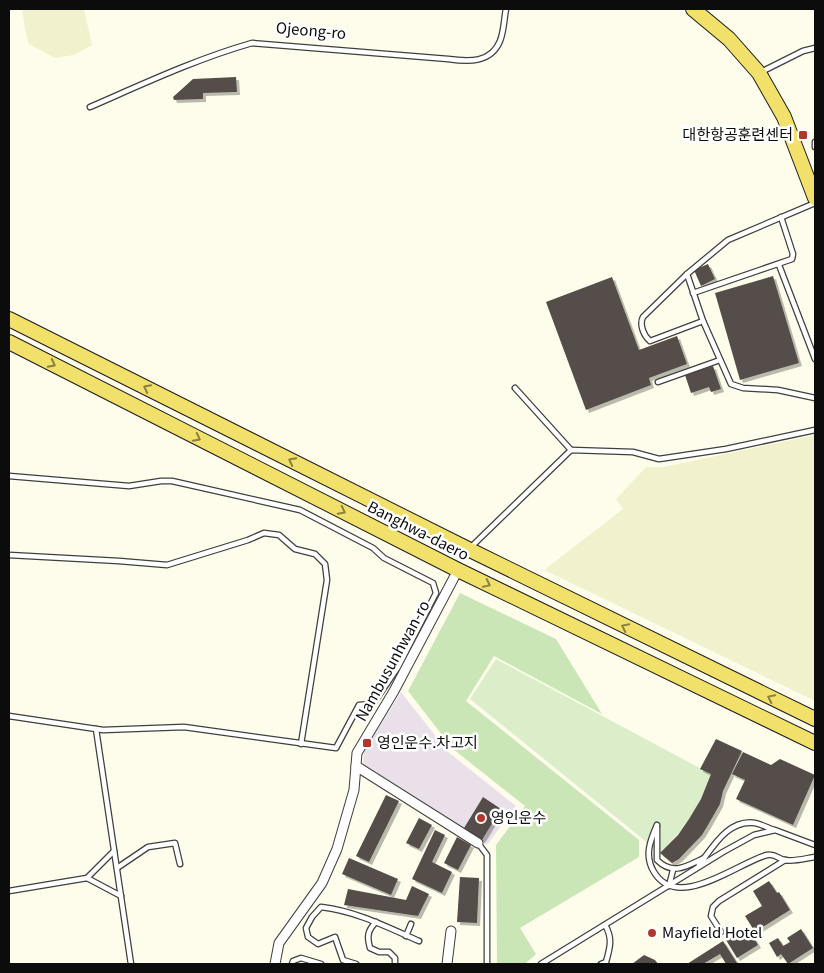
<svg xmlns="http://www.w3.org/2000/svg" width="824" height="973" font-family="Georgia,'Noto Sans KR',serif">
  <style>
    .industrial { fill: #eae0ea }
    .farmland { fill: #f1f2cd }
    .green { fill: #cae6b7 }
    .pitch { fill: #dceec9 }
    .building { fill: #544e49; filter: url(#shadow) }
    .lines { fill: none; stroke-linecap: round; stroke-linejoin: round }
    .lane-casing { stroke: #3f3f3f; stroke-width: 7 }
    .street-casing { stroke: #3f3f3f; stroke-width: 11 }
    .primary-casing { stroke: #1d1d1d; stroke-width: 16 }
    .lane { stroke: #fff; stroke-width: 4.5 }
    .street { stroke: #fff; stroke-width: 9 }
    .primary { stroke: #f1e069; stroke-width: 14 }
    .oneway { stroke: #8a813f }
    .poi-dot { fill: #b3362c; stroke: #fff; stroke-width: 2 }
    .labels { text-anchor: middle; stroke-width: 5; stroke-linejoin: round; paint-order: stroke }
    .street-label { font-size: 15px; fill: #0c0c0c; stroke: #fff }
    .poi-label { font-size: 15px; fill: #0c0c0c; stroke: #fff; text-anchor: start }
  </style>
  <defs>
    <filter id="shadow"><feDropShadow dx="3" dy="3" stdDeviation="0" flood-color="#0004"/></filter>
  </defs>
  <rect width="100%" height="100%" fill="#fefdeb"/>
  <!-- industrial -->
  <path class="industrial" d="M401,692L448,752L516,806L487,845L363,765L364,751Z"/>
  <!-- farmland -->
  <g class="farmland">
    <path d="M22,9H84L92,45L74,55L55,58L29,44L26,35Z"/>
    <path d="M815,435V701L544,570L623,509L616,499L646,467H664Z"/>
  </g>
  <!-- green -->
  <path class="green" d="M460,593L556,639L602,714L494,656L466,701L639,840V857L520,928L536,954L525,964H497L496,845L525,806L453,749L408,691Z"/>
  <!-- pitch -->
  <path class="pitch" d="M496,659L711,774C702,805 683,830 660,853L470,699Z"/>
  <!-- building -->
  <g class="building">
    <path d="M236,77L237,92L203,93V99L174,100L173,97L193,79Z"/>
    <path d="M708,264L715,279L701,286L694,270Z"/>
    <path d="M773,276L799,363L740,380L715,293Z"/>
    <path d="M612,277L639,350L677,336L687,364L649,378L651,385L586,410L546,302Z"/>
    <path d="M713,366L721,389L711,392L709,387L691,393L685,375Z"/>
    <path d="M716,739L742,751L723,791L720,804L708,825L702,835L679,859L672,863L660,853L678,835L689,819L701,799L711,774L700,769Z"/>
    <path d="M743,752L771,765L780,759L815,775L793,825L736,799L745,780L732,774Z"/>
    <path d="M386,795L399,801L369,862L356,856Z"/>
    <path d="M483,797L501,809L482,840L464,828Z"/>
    <path d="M419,818L432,825L419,849L406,843Z"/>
    <path d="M435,830L445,835L432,862L452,872L442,893L412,879Z"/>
    <path d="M457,837L471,845L458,870L444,863Z"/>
    <path d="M349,858L398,879L391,895L342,874Z"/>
    <path d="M460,877L479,878L477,923L457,922Z"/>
    <path d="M769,881L777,893L779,892L790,910L755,932L745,916L762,906L753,891Z"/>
    <path d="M412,886L429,894L418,916L344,905L348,889L406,900Z"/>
    <path d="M748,928L758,945L737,958L726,940Z"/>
    <path d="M801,929L813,948L788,964L781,954L777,957L769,943L778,938L783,946L790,942L787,938Z"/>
    <path d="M723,941L737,963L726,964L720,954L703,964H687Z"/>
    <path d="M644,955L655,960L658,964H632Z"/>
  </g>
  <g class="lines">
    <!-- lane casing -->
    <g class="lane-casing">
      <g id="lane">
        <path d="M761,72L803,51L815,48"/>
        <path d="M90,107C143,84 196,59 252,43L448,59C469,62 491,63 500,41C504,31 504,19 506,9"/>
        <path d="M815,142V147"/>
        <path d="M779,265L815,359"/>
        <path d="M687,274L703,321L731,384L743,388L778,390L815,398"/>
        <path d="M693,293L792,259L793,254L781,217"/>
        <path d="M703,321L650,341C644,336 639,325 643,317L687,274L728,240L815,203"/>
        <path d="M658,382L720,360"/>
        <path d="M515,388L571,450"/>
        <path d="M9,476L129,486L161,481H172L300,510L373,548L384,558L433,583L436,593L398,667L373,704L359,705L336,748L184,727L103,730L9,716"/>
        <path d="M471,547L571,450L633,452L659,459L726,449L815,430"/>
        <path d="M9,555L119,561L167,565L248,540L264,533L279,535L295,549L315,554L325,564L327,580L301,744"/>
        <path d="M96,729L131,964"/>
        <path d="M657,825C650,841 644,856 654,872C678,912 737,863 767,855C775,853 778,859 785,860C793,862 807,858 815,857"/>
        <path d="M657,827V860C673,876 687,866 704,858"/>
        <path d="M478,843L487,855V964"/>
        <path d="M699,865C713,847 728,819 755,823C761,824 768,828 774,830"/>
        <path d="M117,868L148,847L175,843L180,864"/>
        <path d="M87,878L114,851"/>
        <path d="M669,886L673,870"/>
        <path d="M9,891L87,878L121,896"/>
        <path d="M376,922C367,931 367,937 370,948L379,952H389L395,958V964"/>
        <path d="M721,932L711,916L713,907L719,901L785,860"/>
        <path d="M406,936L411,924"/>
        <path d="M292,964L293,961L301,958L321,964"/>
        <path d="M356,964L343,960L335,937L318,944L308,937L306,928L312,917L321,907C356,911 387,927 419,941"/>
        <path d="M541,964L723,852L754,835L775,830L815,845"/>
        <path d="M601,964L606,962C610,948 613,938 605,925"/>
      </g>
    </g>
    <!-- street casing -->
    <g class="street-casing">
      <g id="street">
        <path d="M356,766L478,843"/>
        <path d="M275,964L279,943L322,883L337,849L354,790L357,753L394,691L458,570"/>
        <path d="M447,964L451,931"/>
      </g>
    </g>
    <!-- primary casing -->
    <g class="primary-casing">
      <g id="primary">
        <path d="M693,9L729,39L759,73L784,117L815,198"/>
        <path d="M9,319L468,549L815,719"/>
        <path d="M9,342L458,570L815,743"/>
      </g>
    </g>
    <!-- lane -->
    <use href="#lane" class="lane"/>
    <!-- street -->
    <use href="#street" class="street"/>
    <!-- primary -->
    <use href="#primary" class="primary"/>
  </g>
  <!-- one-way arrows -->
  <defs><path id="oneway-chevron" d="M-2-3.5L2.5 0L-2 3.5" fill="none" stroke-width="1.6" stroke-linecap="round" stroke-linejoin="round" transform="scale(1.25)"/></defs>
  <g class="oneway">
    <use href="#oneway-chevron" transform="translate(52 364) rotate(27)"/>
    <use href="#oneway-chevron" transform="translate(147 388) rotate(-153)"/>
    <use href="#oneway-chevron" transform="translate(197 438) rotate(27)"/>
    <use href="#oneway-chevron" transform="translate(292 461) rotate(-153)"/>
    <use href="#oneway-chevron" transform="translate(342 511) rotate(27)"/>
    <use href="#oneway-chevron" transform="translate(487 584) rotate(26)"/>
    <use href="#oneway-chevron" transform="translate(625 627) rotate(-154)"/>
    <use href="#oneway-chevron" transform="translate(771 698) rotate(-154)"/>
  </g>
  <!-- markers -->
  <g class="poi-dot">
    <rect x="798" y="130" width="10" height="10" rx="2.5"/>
    <rect x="362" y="738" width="10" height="10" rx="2.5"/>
    <circle cx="481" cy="818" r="5"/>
    <circle cx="652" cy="933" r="5"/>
  </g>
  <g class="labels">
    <!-- street labels -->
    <g class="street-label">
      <text transform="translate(311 31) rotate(5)" y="5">Ojeong-ro</text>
      <text transform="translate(418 531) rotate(27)" y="5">Banghwa-daero</text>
      <text transform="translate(393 661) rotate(-61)" y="5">Nambusunhwan-ro</text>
    </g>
    <!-- poi labels -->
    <g class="poi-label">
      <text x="793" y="140" text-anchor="end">대한항공훈련센터</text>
      <text x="377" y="748">영인운수.차고지</text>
      <text x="491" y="823">영인운수</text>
      <text x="662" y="938">Mayfield Hotel</text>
    </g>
  </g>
  <!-- border -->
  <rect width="824" height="973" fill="none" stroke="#0c0c0c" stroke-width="20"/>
</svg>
